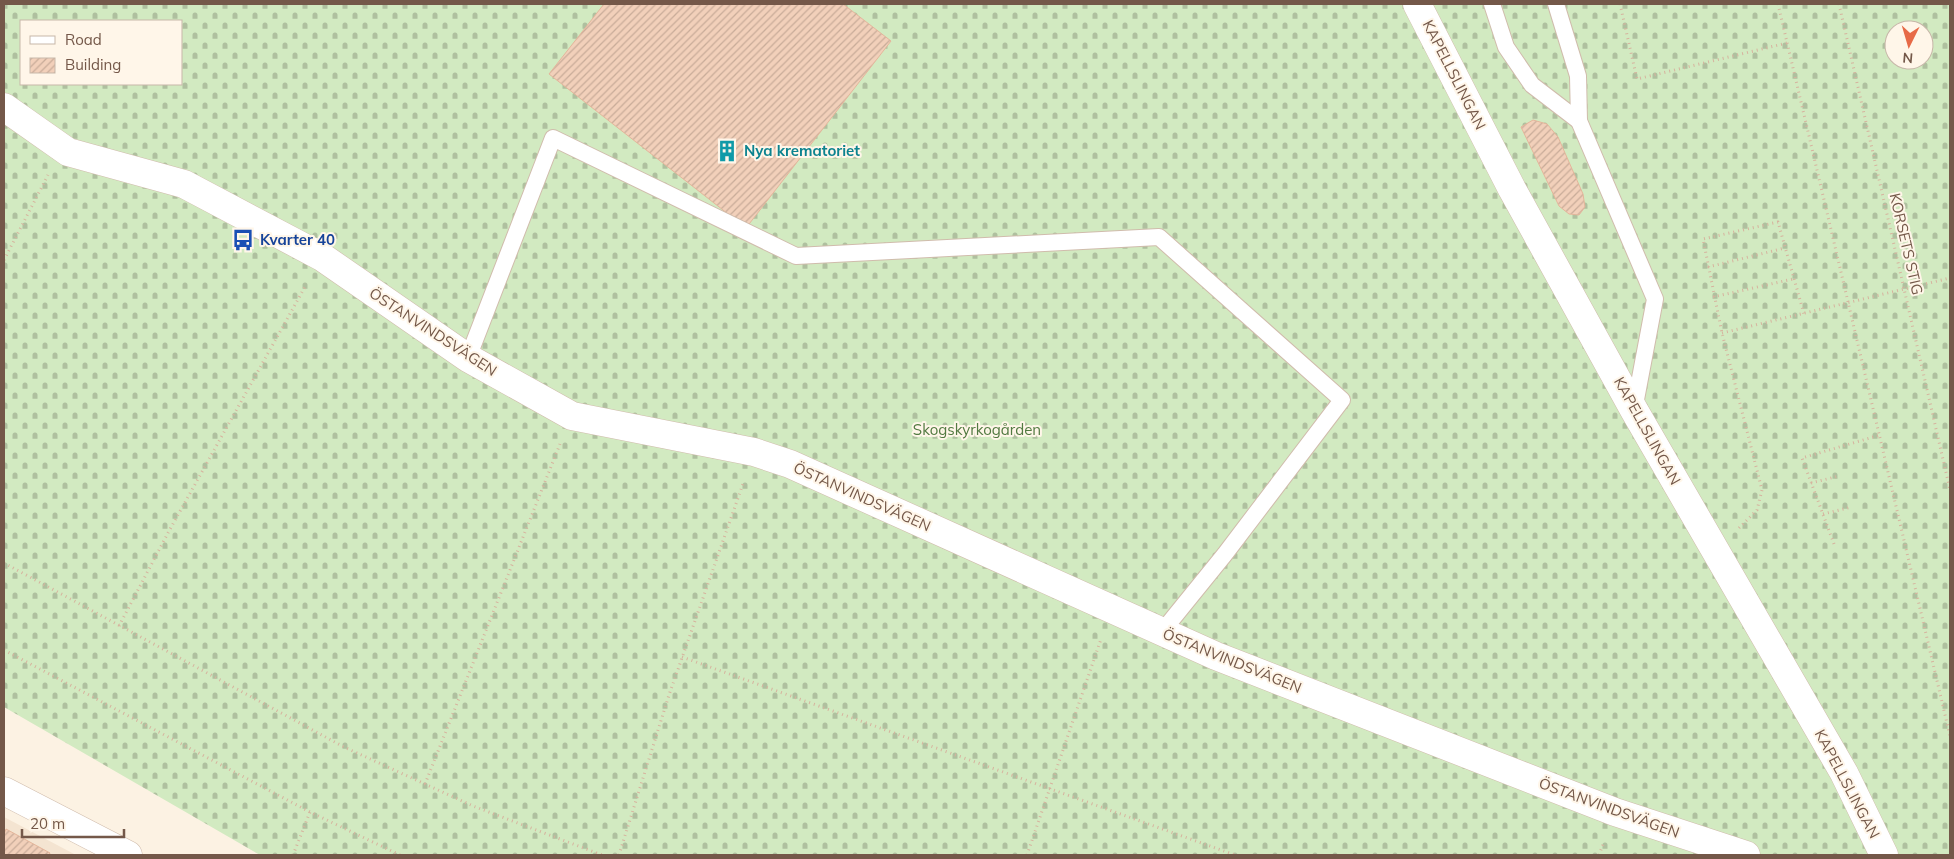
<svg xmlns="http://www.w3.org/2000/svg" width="1954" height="859" font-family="Mulish,sans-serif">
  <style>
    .residential { fill: #f4e4d1 }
    .cemetery { fill: url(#cemetery-stones); fill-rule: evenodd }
    .building { fill: url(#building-hatch); stroke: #e4b69b }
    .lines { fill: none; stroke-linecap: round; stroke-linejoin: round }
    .service-casing { stroke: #d0bcac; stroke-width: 18 }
    .minor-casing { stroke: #d0bcac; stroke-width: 29 }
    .path { stroke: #d6b39e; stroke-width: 3; stroke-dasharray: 1 4; stroke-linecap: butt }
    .service { stroke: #fff; stroke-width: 16 }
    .minor { stroke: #fff; stroke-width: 28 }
    .labels { text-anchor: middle; stroke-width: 4; stroke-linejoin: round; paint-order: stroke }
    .street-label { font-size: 15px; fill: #745849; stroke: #fff6e9 }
    .culture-label { font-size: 15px; font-weight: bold; fill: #0d838f; stroke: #fff6e9; text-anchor: start }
    .transit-label { font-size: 15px; font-weight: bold; fill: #164399; stroke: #fff6e9; text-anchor: start }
    .park-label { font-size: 15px; fill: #527a41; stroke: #fff6e9 }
  </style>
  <defs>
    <pattern id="cemetery-stones" width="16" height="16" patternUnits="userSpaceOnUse" patternTransform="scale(1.25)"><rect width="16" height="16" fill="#d2eac1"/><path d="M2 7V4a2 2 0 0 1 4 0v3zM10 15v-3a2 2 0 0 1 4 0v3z" fill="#afc09f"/></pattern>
    <pattern id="building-hatch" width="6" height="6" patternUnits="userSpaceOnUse" patternTransform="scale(1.25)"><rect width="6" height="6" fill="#f2d0ba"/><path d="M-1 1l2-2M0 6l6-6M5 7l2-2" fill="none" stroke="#c9ac99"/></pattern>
  </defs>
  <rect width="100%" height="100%" fill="#fcf2e3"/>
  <!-- residential -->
  <path class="residential" d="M4,817L76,855H4Z"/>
  <!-- cemetery -->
  <path class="cemetery" d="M4,4H1950V855H260L4,707ZM21,21H181V84H21ZM1894,30H1924V60H1894Z"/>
  <!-- building -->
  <g class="building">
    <path d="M604,4H843L891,41L746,228L549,74Z"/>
    <path d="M1533,120L1547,124L1558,137L1583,194L1585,207L1579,215L1569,214L1559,206L1521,127Z"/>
    <path d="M6,829L50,853L49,855H4V834Z"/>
  </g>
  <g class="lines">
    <!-- service casing -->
    <g class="service-casing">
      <g id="service">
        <path d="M1492,4L1506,47L1532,85L1579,121"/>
        <path d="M1556,4L1578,76L1579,121L1655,299L1634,410"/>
        <path d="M468,358L553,138L796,256L1159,237L1342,400L1225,554L1161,633"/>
      </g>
    </g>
    <!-- minor casing -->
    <g class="minor-casing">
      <g id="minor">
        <path d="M1417,4L1512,189L1634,410L1844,773L1884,855"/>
        <path d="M4,107L68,152L184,184L322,257L468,358L572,416L754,452L790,464L1216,656L1615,812L1746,855"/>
        <path d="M4,791L128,855"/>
      </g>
    </g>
    <!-- path -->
    <g class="path">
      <path d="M1620,4L1637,79L1787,43"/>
      <path d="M1778,4L1950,736"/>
      <path d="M1839,4L1950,490"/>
      <path d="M4,260L48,175"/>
      <path d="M1708,267L1785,248"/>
      <path d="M1713,297L1793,279"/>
      <path d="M1722,333L1950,278"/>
      <path d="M1811,483L1839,476"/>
      <path d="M1823,514L1852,507"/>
      <path d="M1739,528L1757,510L1762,490L1722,333L1703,239L1778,222L1804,314"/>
      <path d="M1834,544L1802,458L1880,435"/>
      <path d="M4,563L344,747L473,806L602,855"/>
      <path d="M119,626L169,531L306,285"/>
      <path d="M4,650L310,812L400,855"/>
      <path d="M682,657L1235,855"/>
      <path d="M425,784L560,444"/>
      <path d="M293,855L310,812"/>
      <path d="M619,855L669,695L744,481"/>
      <path d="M1027,855L1101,639"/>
      <path d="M1599,855L1604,842"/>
    </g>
    <!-- service -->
    <use href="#service" class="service"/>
    <!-- minor -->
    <use href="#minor" class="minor"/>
  </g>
  <!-- icons -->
  <defs>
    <g id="building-bare" transform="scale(1.725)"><path d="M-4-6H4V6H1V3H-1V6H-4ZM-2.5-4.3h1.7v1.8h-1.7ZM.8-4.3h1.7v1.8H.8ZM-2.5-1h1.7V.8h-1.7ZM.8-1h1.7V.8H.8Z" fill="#0f9aa8" stroke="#fff6e9" stroke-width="2.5" paint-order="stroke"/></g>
    <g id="bus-bare" transform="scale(1.725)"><path d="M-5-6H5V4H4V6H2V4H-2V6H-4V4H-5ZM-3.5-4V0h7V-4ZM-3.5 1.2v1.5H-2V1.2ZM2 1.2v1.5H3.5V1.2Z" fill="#1a4fb4" stroke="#fff6e9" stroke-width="2.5" paint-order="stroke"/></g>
  </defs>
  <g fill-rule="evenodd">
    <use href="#building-bare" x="727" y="151"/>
    <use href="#bus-bare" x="243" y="240"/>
  </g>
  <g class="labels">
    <!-- street labels -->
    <g class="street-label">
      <text transform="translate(1454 75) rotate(63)" y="5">KAPELLSLINGAN</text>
      <text transform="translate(1906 244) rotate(77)" y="5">KORSETS STIG</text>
      <text transform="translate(433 332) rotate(33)" y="5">ÖSTANVINDSVÄGEN</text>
      <text transform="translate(1647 431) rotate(61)" y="5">KAPELLSLINGAN</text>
      <text transform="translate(862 497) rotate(24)" y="5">ÖSTANVINDSVÄGEN</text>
      <text transform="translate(1232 661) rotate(22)" y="5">ÖSTANVINDSVÄGEN</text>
      <text transform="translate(1847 784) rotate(62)" y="5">KAPELLSLINGAN</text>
      <text transform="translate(1609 808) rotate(20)" y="5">ÖSTANVINDSVÄGEN</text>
    </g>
    <!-- culture labels -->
    <g class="culture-label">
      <text x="744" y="156">Nya krematoriet</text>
    </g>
    <!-- transit labels -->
    <g class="transit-label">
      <text x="260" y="245">Kvarter 40</text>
    </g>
    <!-- park labels -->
    <g class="park-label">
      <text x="977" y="435">Skogskyrkogården</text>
    </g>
  </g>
  <!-- border -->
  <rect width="1954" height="859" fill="none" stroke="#745849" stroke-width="10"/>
  <!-- legend -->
  <rect x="20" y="20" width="162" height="65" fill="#fff6e9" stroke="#c7b7a9"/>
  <rect x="30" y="36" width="25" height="8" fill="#ffffff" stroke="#c7b7a9"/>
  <text x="65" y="45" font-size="15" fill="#745849">Road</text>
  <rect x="30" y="58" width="25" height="15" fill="url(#building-hatch)" stroke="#c7b7a9"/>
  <text x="65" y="70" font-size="15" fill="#745849">Building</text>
  <!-- north arrow -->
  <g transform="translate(1909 45) rotate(185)"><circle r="24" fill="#fff6e9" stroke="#c7b7a9"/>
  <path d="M0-4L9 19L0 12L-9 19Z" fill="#e76a47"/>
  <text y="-8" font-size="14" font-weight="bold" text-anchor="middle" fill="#745849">N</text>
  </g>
  <!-- scale -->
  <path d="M22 829v8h102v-8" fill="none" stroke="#745849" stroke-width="2.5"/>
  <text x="30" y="829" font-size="15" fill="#745849" stroke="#fff6e9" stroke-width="4" paint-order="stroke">20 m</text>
</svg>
